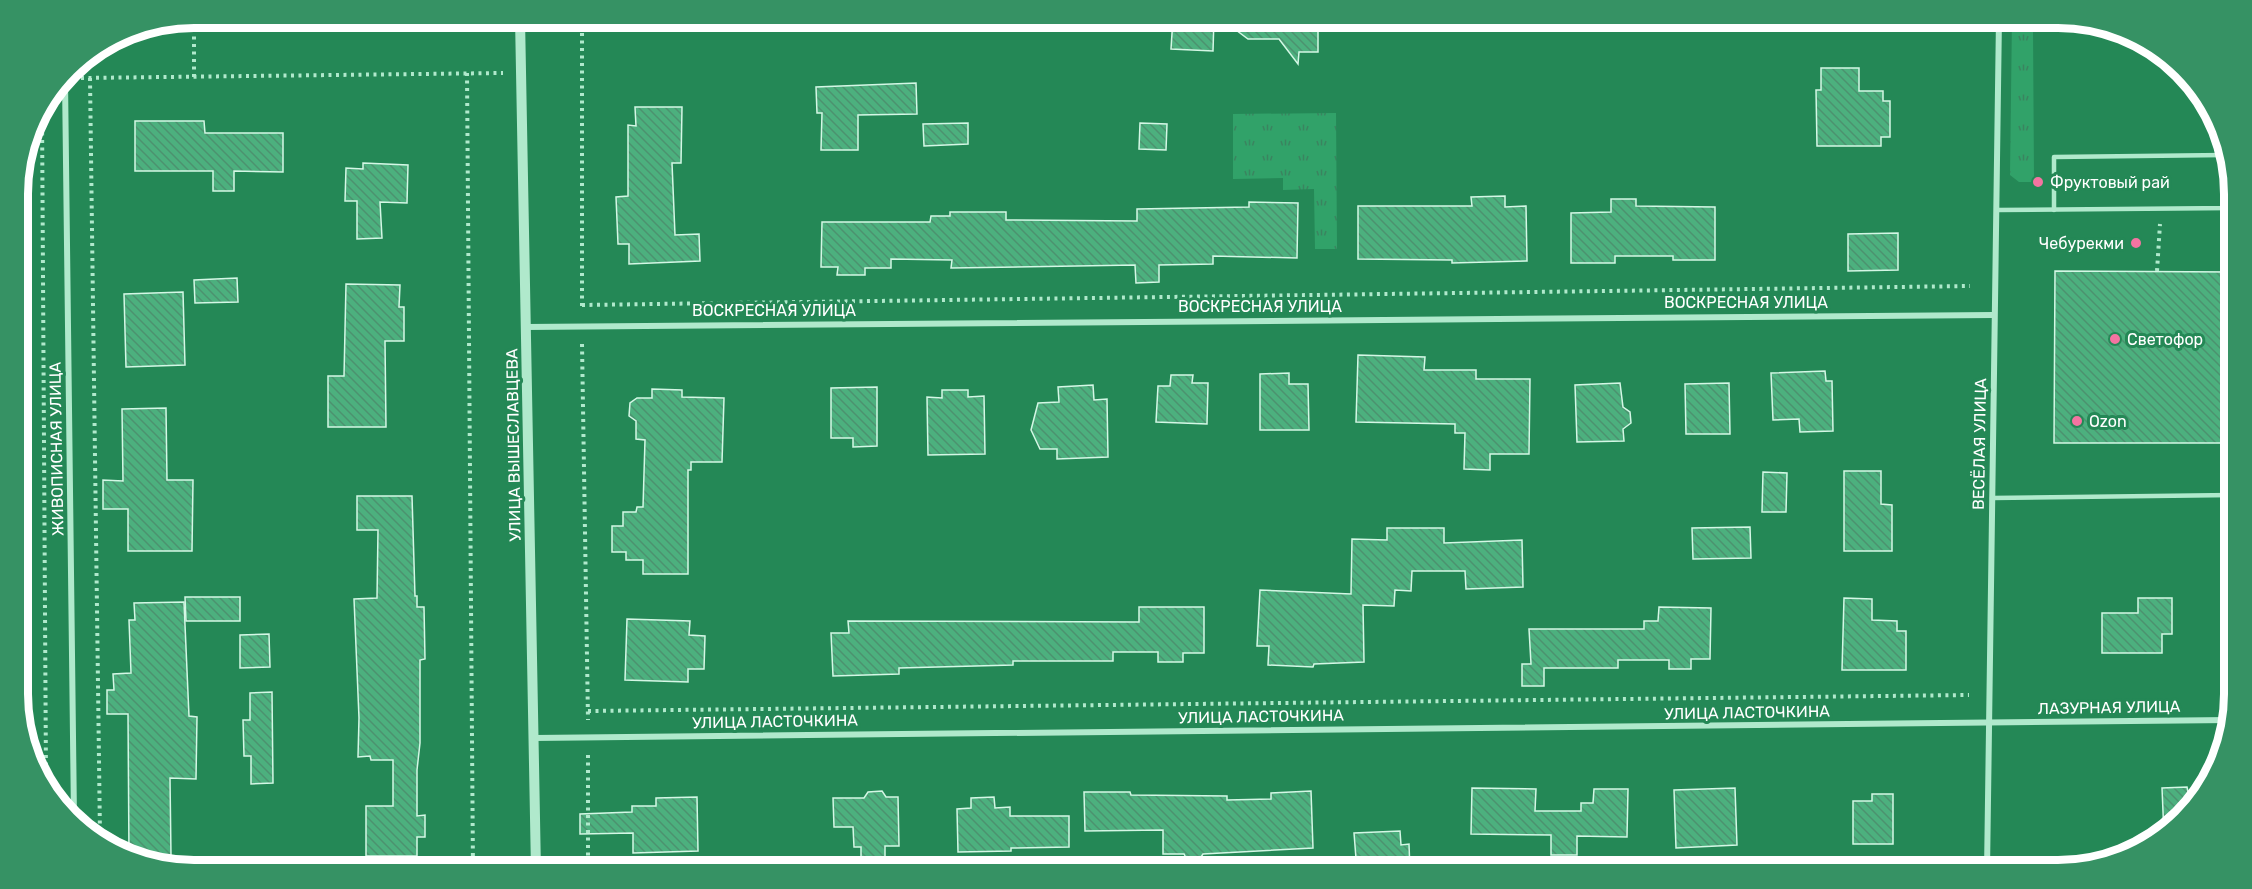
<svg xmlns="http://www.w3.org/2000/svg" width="2252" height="889" font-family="Rubik,sans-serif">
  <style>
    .grass { fill: url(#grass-tufts) }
    .building { fill: url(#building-back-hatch); stroke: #d4f7e5; stroke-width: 1.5 }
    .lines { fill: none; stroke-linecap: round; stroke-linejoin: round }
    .path { stroke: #b0e9cc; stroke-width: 4; stroke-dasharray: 3 4.5; stroke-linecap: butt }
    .service { stroke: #b0e9cc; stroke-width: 4.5 }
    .minor { stroke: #b0e9cc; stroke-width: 6 }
    .tertiary { stroke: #b0e9cc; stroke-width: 10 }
    .poi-dot { fill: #f474a1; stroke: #248856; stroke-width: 2 }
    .labels { text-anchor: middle; stroke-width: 6; stroke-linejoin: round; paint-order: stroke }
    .poi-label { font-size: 16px; fill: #fff; stroke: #248856; text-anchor: start }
    .street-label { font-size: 16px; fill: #fff; stroke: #248856 }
    .rim { fill: none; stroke: #fff; stroke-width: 8 }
  </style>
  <defs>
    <pattern id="grass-tufts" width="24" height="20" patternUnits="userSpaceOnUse" patternTransform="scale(1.5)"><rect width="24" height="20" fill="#31a269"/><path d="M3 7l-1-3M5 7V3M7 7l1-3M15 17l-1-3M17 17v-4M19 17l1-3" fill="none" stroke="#3a845f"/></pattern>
    <pattern id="building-back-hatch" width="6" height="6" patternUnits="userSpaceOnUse" patternTransform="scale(1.5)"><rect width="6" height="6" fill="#4cb07e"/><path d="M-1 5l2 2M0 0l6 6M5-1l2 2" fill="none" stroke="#4c926f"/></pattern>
  </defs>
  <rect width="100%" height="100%" fill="#248856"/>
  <!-- grass -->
  <g class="grass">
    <path d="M2012,18H2057L2118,30L2033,31L2034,182H2019L2010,175Z"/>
    <path d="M1336,113L1337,249H1315L1314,189L1283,190V178L1233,179V114Z"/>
  </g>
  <!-- building -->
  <g class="building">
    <path d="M1173,18H1214L1213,51L1171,49Z"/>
    <path d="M1220,18H1300L1299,27H1318V52H1299L1298,64L1279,39H1248Z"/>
    <path d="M1821,68H1859V91H1883V101H1890V137H1881V146H1817L1816,90H1821Z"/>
    <path d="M916,83L917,114L858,115V150H821L822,113H817L816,87Z"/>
    <path d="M635,107H682L681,163H672L675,235L699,234L700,261L629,264V244H618L616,197L628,196V125L636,126Z"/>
    <path d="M135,121H204L205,133H283V172L234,171V191H213V171H135Z"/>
    <path d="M968,123V144L924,146L923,124Z"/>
    <path d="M1140,123L1167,124L1166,150L1139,149Z"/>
    <path d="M363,163L408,165L407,203L380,202L382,238L357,239V201H345L346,168L363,169Z"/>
    <path d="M1505,196V207L1526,206L1527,261L1452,263V260L1358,259V206H1472L1471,197Z"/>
    <path d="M1611,199H1636V206L1715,207V260H1673V256H1615V263H1571V213L1611,212Z"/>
    <path d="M1249,202L1298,203L1297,258L1213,256V264L1159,265V282L1136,283L1135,265L951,268L952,260L891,259V268H865V275H837L838,267H821L822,222H930L931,216H950V212H1006V220L1137,221V209L1249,207Z"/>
    <path d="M1898,233V270L1848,271V234Z"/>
    <path d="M2055,271L2233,272V443H2054Z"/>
    <path d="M237,278L238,302L195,303L194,280Z"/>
    <path d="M346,284L400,285L399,307H404V341H385L386,427H328V376H344Z"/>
    <path d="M183,292L185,365L126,367L124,294Z"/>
    <path d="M1358,355L1425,357L1424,370H1476V379H1530L1529,454H1490V470L1464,469L1465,433H1455V424L1356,422Z"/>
    <path d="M1825,371L1826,381H1832L1833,431L1800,432L1799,419L1773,420L1771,373Z"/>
    <path d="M1289,373V384H1308L1309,430H1260V374Z"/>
    <path d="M1171,375H1193L1192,383H1208L1207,424L1156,422L1158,386H1170Z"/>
    <path d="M1620,383L1623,407L1630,412L1631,423L1623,429L1624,441L1577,442L1575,385Z"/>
    <path d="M1729,383L1730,434H1686L1685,384Z"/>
    <path d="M1093,385L1094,400L1107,399L1108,457L1057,459V449H1040L1031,430L1038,403L1059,402L1058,387Z"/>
    <path d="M877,387V446L853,447V438H831V388Z"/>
    <path d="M652,389L682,390V397L724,398L722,462H691V470H688V574H643V560H626V552H612V526H623V512H636L637,507H643L645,440L636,439V421L629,416L630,403L637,398H652Z"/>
    <path d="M942,390H968V397L984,396L985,454L928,455L927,397L942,398Z"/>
    <path d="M166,408L167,480H193L192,551H128V509H103V480L123,481L122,409Z"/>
    <path d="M1844,471H1881V504L1892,505V551H1844Z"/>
    <path d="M1763,472L1787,473L1786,512H1762Z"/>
    <path d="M357,496H412L415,596H417V607H424L425,659L420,660V743L417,770V816L425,815V837H417V856H366V806H393V760H371L370,756L358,757L359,718L354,599L377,598L378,530H357Z"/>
    <path d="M1750,527L1751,558L1693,559L1692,528Z"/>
    <path d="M1387,528H1444V543L1522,540L1523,587L1466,589L1465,571H1412L1411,591L1395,590L1394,606L1363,605L1364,662L1314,664L1313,667L1268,665L1269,646H1257L1260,590L1351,594L1352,539L1387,540Z"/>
    <path d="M185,597H240V621H186Z"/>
    <path d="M1844,598L1872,599V620L1897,621V631H1906V670H1842Z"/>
    <path d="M2138,598H2172V634H2162V653H2102V613H2138Z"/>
    <path d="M184,602L189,716L197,717L196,779L170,778L171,855L129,856L128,714H107V690H114L113,674L131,673L129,620H135L134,603Z"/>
    <path d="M1139,607H1204V653H1183V662H1158V652H1113V661H1013V665L899,668V674L833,676L831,633H849L848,621L1139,622Z"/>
    <path d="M1659,607L1711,608L1710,659H1691V669H1669V660H1618V668H1544V686H1522V664H1531L1529,629H1644V621H1658Z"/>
    <path d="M627,619L690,621L689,635L705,636L704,669H688V682L625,680Z"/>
    <path d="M269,634L270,667L240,668V635Z"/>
    <path d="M272,692L273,783L251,784V756H244L243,720H250V693Z"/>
    <path d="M2187,787L2188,792L2203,791L2198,802L2164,835L2162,788Z"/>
    <path d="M1472,788L1536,789L1535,811H1581V803H1593L1594,789H1628L1627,837L1577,836V855H1551V835L1471,834Z"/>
    <path d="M1735,788L1737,845L1676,848L1674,790Z"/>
    <path d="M882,791L886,797H898L899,846H885V871H861V847H854L853,827H834L833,798H864L868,792Z"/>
    <path d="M1311,791L1313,848L1203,854L1192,870L1184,854H1163V830L1085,831L1084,792H1130L1131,795L1227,796V800L1271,799V793Z"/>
    <path d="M1872,794H1893V844H1853V801H1872Z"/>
    <path d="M697,797L698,851L633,853V833L580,834V814L632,812V806H656V798Z"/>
    <path d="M994,797L995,808L1010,807V816H1069V847L1011,848V851L958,852L957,809L971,808V798Z"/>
    <path d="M1400,831L1401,845L1409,844L1410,871H1357L1354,833Z"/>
  </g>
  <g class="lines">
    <!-- path -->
    <g class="path">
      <path d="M467,73L473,871"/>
      <path d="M194,77V18"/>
      <path d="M81,78L503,73"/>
      <path d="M90,78L100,836"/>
      <path d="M42,110L46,779"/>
      <path d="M2157,271L2160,224"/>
      <path d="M582,305L1970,286"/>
      <path d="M582,306V18"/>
      <path d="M582,344L588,720"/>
      <path d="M588,711L1969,695"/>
      <path d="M588,755V871"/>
    </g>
    <!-- service -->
    <g class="service">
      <path d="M1997,210L2231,208V168"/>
      <path d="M2054,210V157L2225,155"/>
      <path d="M1992,498L2233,495"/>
    </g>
    <!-- minor -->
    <g class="minor">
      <path d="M65,80L74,818"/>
      <path d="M526,327L1994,315"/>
      <path d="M534,738L2230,720"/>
      <path d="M1987,871L1999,18"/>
    </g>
    <!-- tertiary -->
    <path class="tertiary" d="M520,18L536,871"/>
  </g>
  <!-- markers -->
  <g class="poi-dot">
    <circle cx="2038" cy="182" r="6"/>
    <circle cx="2136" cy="243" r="6"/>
    <circle cx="2115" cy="339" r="6"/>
    <circle cx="2077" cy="421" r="6"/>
  </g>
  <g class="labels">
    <!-- poi labels -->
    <g class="poi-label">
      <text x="2050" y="188">Фруктовый рай</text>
      <text x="2124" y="249" text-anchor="end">Чебурекми</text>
      <text x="2127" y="345">Светофор</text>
      <text x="2089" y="427">Ozon</text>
    </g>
    <!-- street labels -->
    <g class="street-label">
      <text x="1746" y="308">ВОСКРЕСНАЯ УЛИЦА</text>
      <text x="1260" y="312">ВОСКРЕСНАЯ УЛИЦА</text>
      <text x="774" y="316">ВОСКРЕСНАЯ УЛИЦА</text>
      <text transform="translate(1979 444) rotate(-89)" y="6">ВЕСЁЛАЯ УЛИЦА</text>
      <text transform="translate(513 445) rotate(-91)" y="6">УЛИЦА ВЫШЕСЛАВЦЕВА</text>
      <text transform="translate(56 449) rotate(-91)" y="6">ЖИВОПИСНАЯ УЛИЦА</text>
      <text transform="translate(2109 707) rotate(-1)" y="6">ЛАЗУРНАЯ УЛИЦА</text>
      <text transform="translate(1747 712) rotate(-1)" y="6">УЛИЦА ЛАСТОЧКИНА</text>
      <text transform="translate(1261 716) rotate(-1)" y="6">УЛИЦА ЛАСТОЧКИНА</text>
      <text transform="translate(775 721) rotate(-1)" y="6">УЛИЦА ЛАСТОЧКИНА</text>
    </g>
  </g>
  <!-- crop -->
  <path d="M0 0H2252V889H0ZM194 28H2058A166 166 0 0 1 2224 194V694A166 166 0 0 1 2058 860H194A166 166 0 0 1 28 694V194A166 166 0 0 1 194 28Z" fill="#369264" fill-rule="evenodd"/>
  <path class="rim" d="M194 28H2058A166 166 0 0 1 2224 194V694A166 166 0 0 1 2058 860H194A166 166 0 0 1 28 694V194A166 166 0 0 1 194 28Z"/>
</svg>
